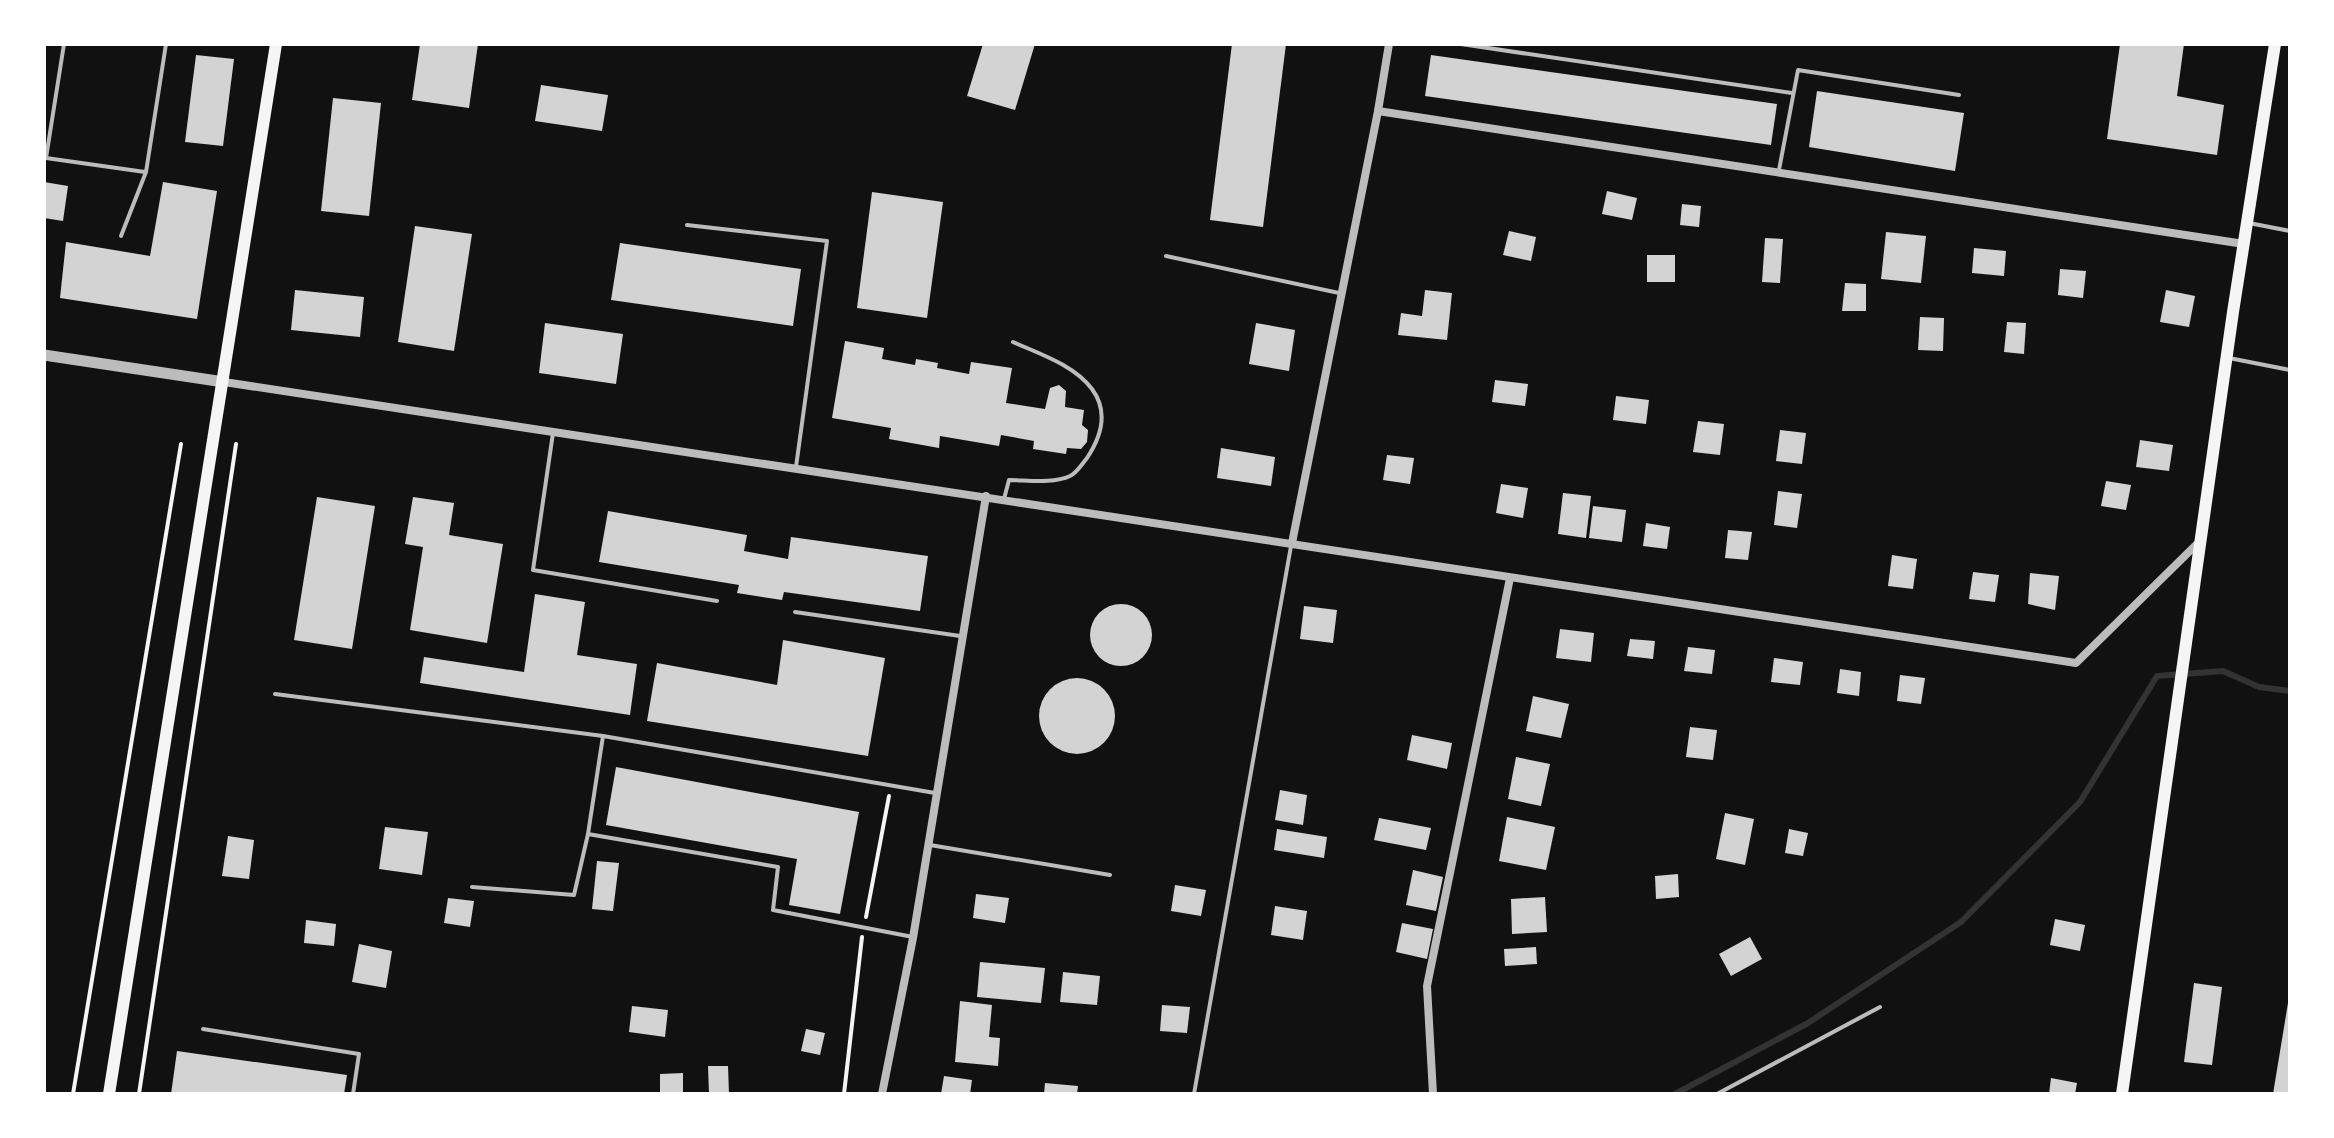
<svg xmlns="http://www.w3.org/2000/svg" width="2334" height="1138" font-family="'Sofia Sans Condensed',sans-serif">
  <style>
    .lines { fill: none; stroke-linecap: round; stroke-linejoin: round }
    .stream { stroke: #333; stroke-width: 6 }
    .building { fill: #d3d3d3 }
    .path { stroke: #f5f5f5; stroke-width: 4 }
    .service { stroke: #bcbcbc; stroke-width: 4 }
    .minor { stroke: #bcbcbc; stroke-width: 8 }
    .tertiary { stroke: #bcbcbc; stroke-width: 11 }
    .secondary { stroke: #f5f5f5; stroke-width: 12 }
  </style>
  <rect width="100%" height="100%" fill="#111"/>
  <g class="lines">
    <!-- stream -->
    <path class="stream" d="M1675,1094L1808,1023L1961,922L2080,802L2157,676L2223,671L2259,687L2290,691"/>
  </g>
  <!-- building -->
  <g class="building">
    <path d="M420,44H478L469,108L412,100Z"/>
    <path d="M983,44H1035L1015,110L967,96Z"/>
    <path d="M1232,44H1286L1263,227L1210,220Z"/>
    <path d="M2120,44H2184L2177,96L2224,105L2217,155L2107,139Z"/>
    <path d="M196,55L234,59L223,146L185,142Z"/>
    <path d="M1431,55L1777,104L1771,145L1425,96Z"/>
    <path d="M541,85L608,95L602,131L535,121Z"/>
    <path d="M1817,91L1964,113L1955,171L1809,147Z"/>
    <path d="M333,98L381,103L369,216L321,211Z"/>
    <path d="M44,182L68,186L63,221L44,218Z"/>
    <path d="M163,182L217,191L197,319L60,298L66,242L150,256Z"/>
    <path d="M1607,191L1637,198L1632,220L1602,214Z"/>
    <path d="M872,192L943,202L927,318L857,308Z"/>
    <path d="M1682,204L1701,206L1699,227L1680,225Z"/>
    <path d="M415,226L472,234L454,351L398,342Z"/>
    <path d="M1509,231L1536,237L1531,261L1503,255Z"/>
    <path d="M1886,232L1926,236L1921,283L1881,279Z"/>
    <path d="M1765,238L1783,239L1780,283L1762,282Z"/>
    <path d="M620,243L801,269L793,326L611,300Z"/>
    <path d="M1974,248L2006,251L2004,276L1972,273Z"/>
    <rect x="1647" y="255" width="28" height="27"/>
    <path d="M2060,269L2086,271L2083,298L2058,295Z"/>
    <path d="M1845,283L1866,284V311H1842Z"/>
    <path d="M295,290L364,297L360,337L291,330Z"/>
    <path d="M1425,290L1452,293L1447,340L1398,335L1401,313L1422,316Z"/>
    <path d="M2166,290L2195,296L2189,327L2160,322Z"/>
    <path d="M1920,317L1944,318L1943,351L1918,350Z"/>
    <path d="M2007,322L2026,323L2024,354L2004,352Z"/>
    <path d="M545,323L623,334L616,384L539,373Z"/>
    <path d="M1256,323L1295,330L1289,371L1249,364Z"/>
    <path d="M845,341L884,348L882,359L915,365L916,359L938,363L937,368L969,374L971,362L1012,368L1006,403L1045,409L1050,388L1059,385L1066,391L1065,407L1084,410L1082,425L1088,430L1087,442L1081,449L1067,448L1066,454L1033,449L1034,441L1001,435L999,446L940,436L939,448L889,439L891,428L832,418Z"/>
    <path d="M1495,380L1528,384L1525,406L1492,402Z"/>
    <path d="M1616,396L1649,400L1646,424L1613,420Z"/>
    <path d="M1698,421L1724,424L1720,455L1693,452Z"/>
    <path d="M1780,430L1806,433L1802,464L1776,461Z"/>
    <path d="M2140,440L2173,445L2169,471L2136,467Z"/>
    <path d="M1221,448L1275,457L1271,486L1217,478Z"/>
    <path d="M1387,455L1414,458L1410,484L1383,480Z"/>
    <path d="M2106,481L2131,485L2126,510L2101,506Z"/>
    <path d="M1501,484L1528,488L1523,518L1496,513Z"/>
    <path d="M1778,491L1802,494L1797,528L1774,525Z"/>
    <path d="M1563,493L1591,496L1586,538L1558,534Z"/>
    <path d="M317,497L375,506L352,649L294,640Z"/>
    <path d="M413,497L454,503L449,535L503,544L487,643L410,630L423,547L405,544Z"/>
    <path d="M1593,506L1626,510L1622,542L1589,538Z"/>
    <path d="M608,511L747,535L744,551L788,559L791,537L928,556L920,611L784,592L782,600L737,593L739,585L599,562Z"/>
    <path d="M1646,523L1670,527L1667,549L1643,546Z"/>
    <path d="M1728,530L1752,532L1748,560L1725,558Z"/>
    <path d="M1892,555L1917,559L1913,589L1888,586Z"/>
    <path d="M1973,572L1999,575L1995,602L1969,599Z"/>
    <path d="M2030,573L2059,576L2055,610L2028,604Z"/>
    <path d="M535,594L585,602L577,655L637,664L630,715L420,683L424,657L524,672Z"/>
    <circle cx="1121" cy="635" r="31"/>
    <path d="M1304,606L1337,610L1333,643L1300,639Z"/>
    <path d="M1560,629L1594,633L1591,662L1556,658Z"/>
    <path d="M1630,639L1655,641L1653,659L1627,656Z"/>
    <path d="M783,640L885,658L868,756L647,721L657,663L777,685Z"/>
    <path d="M1688,647L1715,650L1712,674L1684,671Z"/>
    <path d="M1774,658L1803,662L1800,685L1771,682Z"/>
    <path d="M1840,669L1861,672L1859,696L1837,693Z"/>
    <path d="M1900,675L1925,678L1921,704L1897,701Z"/>
    <circle cx="1077" cy="716" r="38"/>
    <path d="M1533,696L1569,704L1561,738L1526,731Z"/>
    <path d="M1690,727L1717,730L1713,760L1686,757Z"/>
    <path d="M1412,735L1452,743L1447,769L1407,760Z"/>
    <path d="M1516,757L1550,764L1541,806L1508,799Z"/>
    <path d="M616,767L859,812L840,914L789,905L797,859L606,825Z"/>
    <path d="M1280,790L1307,795L1303,825L1275,820Z"/>
    <path d="M1725,813L1754,819L1745,865L1716,859Z"/>
    <path d="M1507,817L1555,827L1546,870L1499,861Z"/>
    <path d="M1379,818L1431,828L1426,850L1374,840Z"/>
    <path d="M385,827L428,832L422,875L379,869Z"/>
    <path d="M1277,829L1327,837L1324,858L1274,850Z"/>
    <path d="M1789,829L1808,833L1803,856L1785,853Z"/>
    <path d="M228,836L254,840L249,879L222,876Z"/>
    <path d="M597,861L619,863L613,911L592,909Z"/>
    <path d="M1413,870L1443,877L1436,911L1406,905Z"/>
    <path d="M1678,874L1679,897L1656,899L1655,876Z"/>
    <path d="M1175,885L1206,890L1201,916L1171,911Z"/>
    <path d="M976,894L1009,898L1005,923L973,918Z"/>
    <path d="M1545,897L1547,932L1512,934L1511,899Z"/>
    <path d="M448,898L474,901L470,927L444,923Z"/>
    <path d="M1275,906L1307,911L1303,940L1271,935Z"/>
    <path d="M2055,919L2085,925L2080,951L2050,945Z"/>
    <path d="M306,920L336,924L334,946L304,943Z"/>
    <path d="M1402,923L1433,929L1427,959L1396,952Z"/>
    <path d="M1750,937L1762,959L1731,976L1719,954Z"/>
    <path d="M359,944L392,951L386,988L352,982Z"/>
    <path d="M1536,947L1537,964L1505,966L1504,949Z"/>
    <path d="M980,962L1045,968L1041,1003L977,997Z"/>
    <path d="M1063,972L1100,976L1097,1005L1060,1002Z"/>
    <path d="M2194,983L2222,987L2212,1065L2184,1062Z"/>
    <path d="M960,1001L992,1005L989,1037L1000,1038L998,1066L955,1062Z"/>
    <path d="M2288,1003L2290,1094H2273Z"/>
    <path d="M1162,1005L1190,1007L1187,1033L1160,1031Z"/>
    <path d="M632,1006L668,1010L665,1037L629,1032Z"/>
    <path d="M806,1029L825,1033L820,1055L801,1051Z"/>
    <path d="M177,1051L347,1075L344,1094H171Z"/>
    <path d="M708,1066H728L729,1094H709Z"/>
    <path d="M683,1073V1094H660V1074Z"/>
    <path d="M944,1076L972,1080L970,1094H941Z"/>
    <path d="M2051,1078L2077,1083L2075,1094H2049Z"/>
    <path d="M1045,1083L1078,1086L1077,1094H1044Z"/>
  </g>
  <g class="lines">
    <!-- path -->
    <g class="path">
      <path d="M866,917L889,796"/>
      <path d="M73,1094L181,444"/>
      <path d="M139,1094L236,444"/>
      <path d="M844,1094L862,937"/>
    </g>
    <!-- service -->
    <g class="service">
      <path d="M1461,44L1792,93"/>
      <path d="M46,158L64,44"/>
      <path d="M46,158L145,172"/>
      <path d="M1779,170L1798,70L1959,95"/>
      <path d="M2249,223L2290,231"/>
      <path d="M687,225L827,241L796,467"/>
      <path d="M121,236L146,172L166,44"/>
      <path d="M1166,256L1339,293"/>
      <path d="M2229,358L2290,370"/>
      <path d="M553,433L533,570L717,601"/>
      <path d="M1004,499L1009,480C1027,480 1053,484 1070,476C1077,473 1082,464 1087,458C1101,437 1109,412 1092,389C1074,365 1040,354 1013,342"/>
      <path d="M795,612L960,636"/>
      <path d="M275,694L603,736L935,793"/>
      <path d="M603,736L588,834L778,867L773,910L913,937"/>
      <path d="M930,845L1110,875"/>
      <path d="M472,887L574,895L588,834"/>
      <path d="M203,1029L359,1054L353,1094"/>
      <path d="M1194,1094L1291,546"/>
      <path d="M1717,1094L1880,1007"/>
    </g>
    <!-- minor -->
    <g class="minor">
      <path d="M1378,111L2244,244"/>
      <path d="M224,382L2076,663L2201,540"/>
      <path d="M1292,543L1378,111L1389,44"/>
      <path d="M882,1094L913,938L986,496"/>
      <path d="M1433,1094L1427,986L1510,578"/>
    </g>
    <!-- tertiary -->
    <path class="tertiary" d="M44,355L224,382"/>
    <!-- secondary -->
    <g class="secondary">
      <path d="M109,1094L276,44"/>
      <path d="M2122,1094L2233,312L2275,44"/>
    </g>
  </g>
  <!-- border -->
  <rect width="2334" height="1138" fill="none" stroke="#ffffff" stroke-width="92"/>
</svg>
